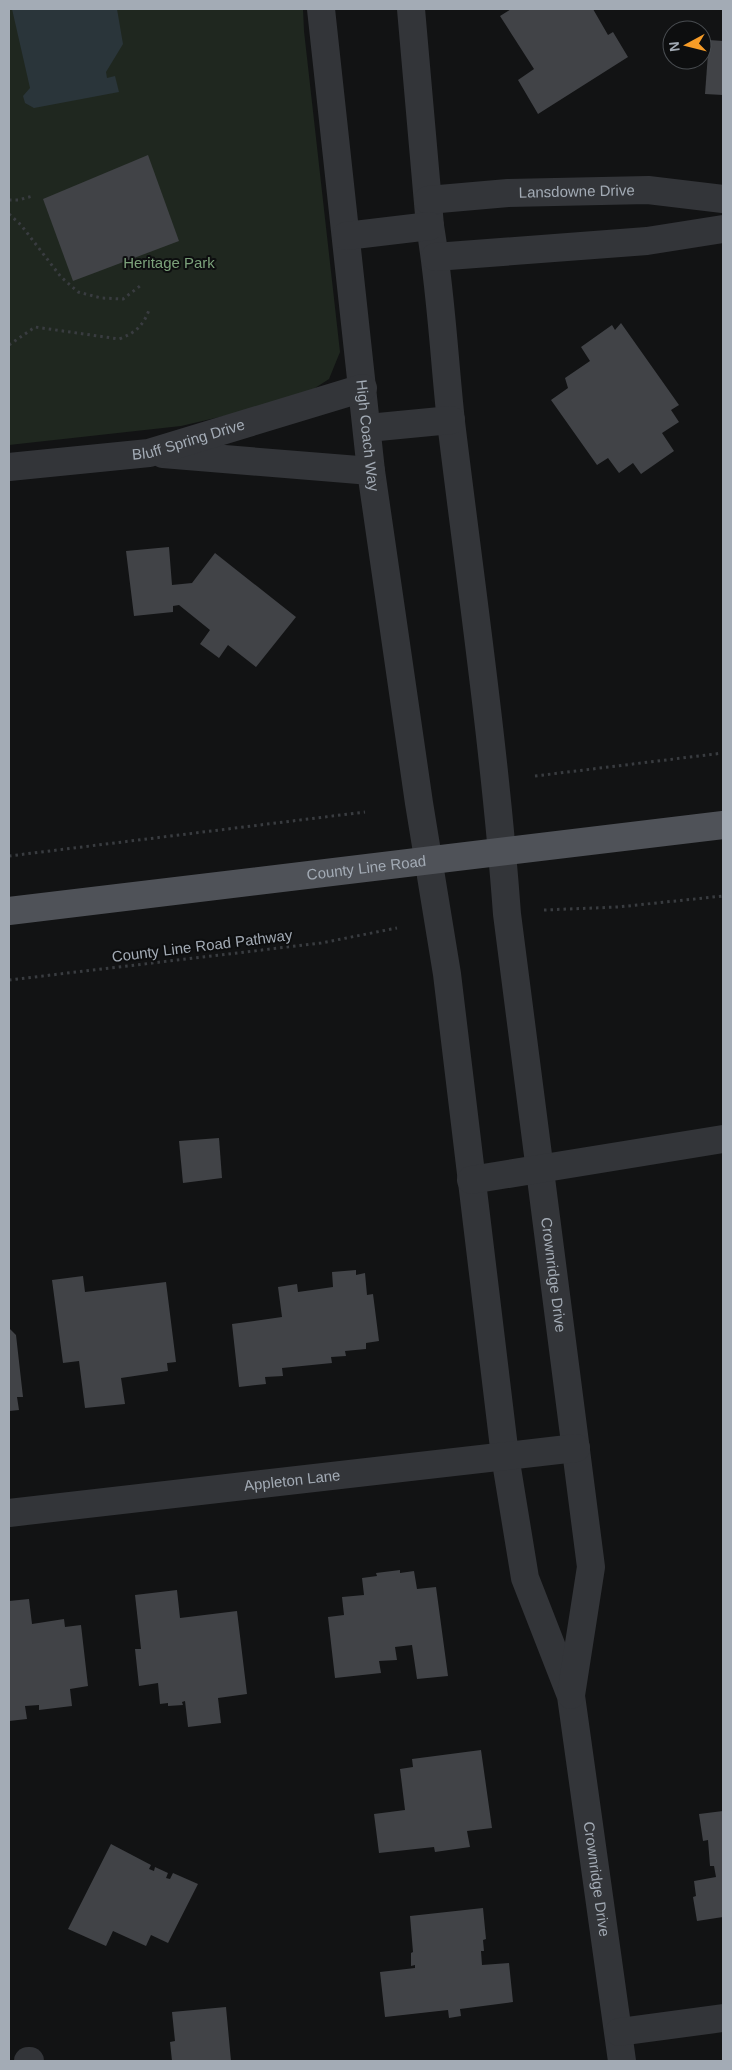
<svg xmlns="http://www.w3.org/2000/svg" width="732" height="2070" font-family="Helvetica,sans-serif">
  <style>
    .green { fill: #1f271f }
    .water { fill: #2a353a }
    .building { fill: #414347 }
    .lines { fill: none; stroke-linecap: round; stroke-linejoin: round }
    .path { stroke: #393c40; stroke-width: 3; stroke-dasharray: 2.5 4; stroke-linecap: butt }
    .minor { stroke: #333539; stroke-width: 28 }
    .major { stroke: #4f5258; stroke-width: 28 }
    .labels { text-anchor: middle; stroke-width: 4; stroke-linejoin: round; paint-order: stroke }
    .street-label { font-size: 15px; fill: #a3abb5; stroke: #0d0e0f }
    .park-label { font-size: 15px; fill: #7ba17a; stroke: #0d0e0f }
  </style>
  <rect width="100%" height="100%" fill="#121314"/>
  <!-- green -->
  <path class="green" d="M9,9H303L304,31L340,352L329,379L312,390L275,404L181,426L9,445Z"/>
  <!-- water -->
  <path class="water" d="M12,9H117L123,44L106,72L107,78L115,76L119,92L34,108L25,103L23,96L30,88Z"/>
  <!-- building -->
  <g class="building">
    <path d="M511,9H593L608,35L613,32L628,57L538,114L518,80L534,69L500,16Z"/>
    <path d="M709,40L723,41V95L705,94Z"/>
    <path d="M148,155L179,241L73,281L43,199Z"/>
    <path d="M621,323L679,405L671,410L679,422L662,433L674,451L641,474L633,463L619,473L608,458L597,465L551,400L568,388L565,378L590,361L581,347L612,325L615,330Z"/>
    <path d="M169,547L172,585L192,583L215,553L296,617L256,667L228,645L219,658L200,644L210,630L179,605L173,606V612L134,616L126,551Z"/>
    <path d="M219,1138L222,1178L183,1183L179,1141Z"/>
    <path d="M356,1270V1275L365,1273L367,1295L373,1294L379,1341L366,1343V1349L345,1351L346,1356L331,1357L332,1363L282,1368L283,1376L265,1377L266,1384L239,1387L232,1324L282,1317L278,1287L297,1284L298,1292L333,1287L332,1272Z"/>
    <path d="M83,1276L85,1292L166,1282L176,1362L167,1363L168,1371L121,1378L125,1404L85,1408L79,1361L63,1363L52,1280Z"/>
    <path d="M9,1328L16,1335L23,1397H17L19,1410L9,1411Z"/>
    <path d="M400,1570V1573L414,1571L417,1589L436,1587L448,1676L417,1679L412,1645L395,1647L397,1660L379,1661L381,1673L335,1678L328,1617L344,1615L342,1597L364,1595L362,1578L377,1576L376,1573Z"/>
    <path d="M177,1590L180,1618L237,1611L247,1694L218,1698L221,1723L188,1727L185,1701L182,1702L183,1705L168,1706V1703L160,1704L158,1683L139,1686L135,1649H141L135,1595Z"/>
    <path d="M29,1599L32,1624L64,1619L65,1627L81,1625L88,1686L70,1689L72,1706L39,1710V1705L25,1706L27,1719L9,1721V1601Z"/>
    <path d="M481,1750L492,1828L467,1831L470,1847L435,1852L434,1847L379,1853L374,1814L405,1810L400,1769L413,1767L412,1759Z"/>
    <path d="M723,1811V1917L697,1921L693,1897L696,1896L694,1881L716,1877L714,1866H710L708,1840L703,1841L699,1814Z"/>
    <path d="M111,1844L151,1865L149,1869L154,1871L155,1867L168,1873L166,1878L170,1879L173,1873L198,1884L168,1943L151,1935L146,1946L113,1931L106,1946L68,1929Z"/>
    <path d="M483,1908L486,1939L483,1940L484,1951H481L482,1965L509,1963L513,2002L460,2009L461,2016L449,2018L448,2010L385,2017L380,1972L415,1968V1965L411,1966V1953L413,1952L410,1916Z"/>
    <path d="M226,2007L231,2061H172L170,2042L175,2041L172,2012Z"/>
  </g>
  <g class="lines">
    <!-- path -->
    <g class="path">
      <path d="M9,200H18L33,196"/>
      <path d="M9,214L21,225L61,277L78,292L101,298L123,299L140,286"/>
      <path d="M9,345L35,327L119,339C135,333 143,326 149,310"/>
      <path d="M535,776L723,753"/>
      <path d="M9,856L365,812"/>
      <path d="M544,910L618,907L723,896"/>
      <path d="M9,980L321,943L397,928"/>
    </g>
    <!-- minor -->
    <g class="minor">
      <path id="s1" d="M321,9L371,471L419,803L447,974L505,1456L525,1578L571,1696L622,2061"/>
      <path id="s2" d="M411,9L430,226C441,291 444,357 451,422C471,586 495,750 507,914L591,1567L571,1695"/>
      <path id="s3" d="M428,200L508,193L648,190L723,199"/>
      <path d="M346,236L430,226"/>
      <path d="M435,257L647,241L723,229"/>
      <path d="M368,428L451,420"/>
      <path d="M163,454L371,471"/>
      <path id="s4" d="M9,467L149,453L363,388"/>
      <path d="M471,1180L723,1139"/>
      <path id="s5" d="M9,1513L576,1448"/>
      <path d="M619,2032L723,2018"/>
      <path d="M28,2061H30"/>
    </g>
    <!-- major -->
    <path class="major" id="s6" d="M9,911L723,825"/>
  </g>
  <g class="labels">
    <!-- street labels -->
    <g class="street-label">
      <text dy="5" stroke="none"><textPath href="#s3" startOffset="149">Lansdowne Drive</textPath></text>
      <text dy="5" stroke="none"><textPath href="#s1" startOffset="429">High Coach Way</textPath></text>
      <text dy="5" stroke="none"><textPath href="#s4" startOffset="182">Bluff Spring Drive</textPath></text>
      <text dy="5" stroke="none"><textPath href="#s6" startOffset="360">County Line Road</textPath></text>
      <text transform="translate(202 946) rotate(-7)" y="5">County Line Road Pathway</text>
      <text dy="5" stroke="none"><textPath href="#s2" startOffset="1274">Crownridge Drive</textPath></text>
      <text dy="5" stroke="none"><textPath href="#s5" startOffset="285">Appleton Lane</textPath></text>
      <text dy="5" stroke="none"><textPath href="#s1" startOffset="1894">Crownridge Drive</textPath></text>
    </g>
    <!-- park labels -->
    <g class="park-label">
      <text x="169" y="268">Heritage Park</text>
    </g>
  </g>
  <!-- border -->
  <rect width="732" height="2070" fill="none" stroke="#a3abb5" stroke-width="20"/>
  <!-- north arrow -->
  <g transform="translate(687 45) rotate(263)"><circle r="24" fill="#0d0e0f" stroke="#494d51"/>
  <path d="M0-4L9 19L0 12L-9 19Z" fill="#f79c27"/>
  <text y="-8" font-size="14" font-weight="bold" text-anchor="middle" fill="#a3abb5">N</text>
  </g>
</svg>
